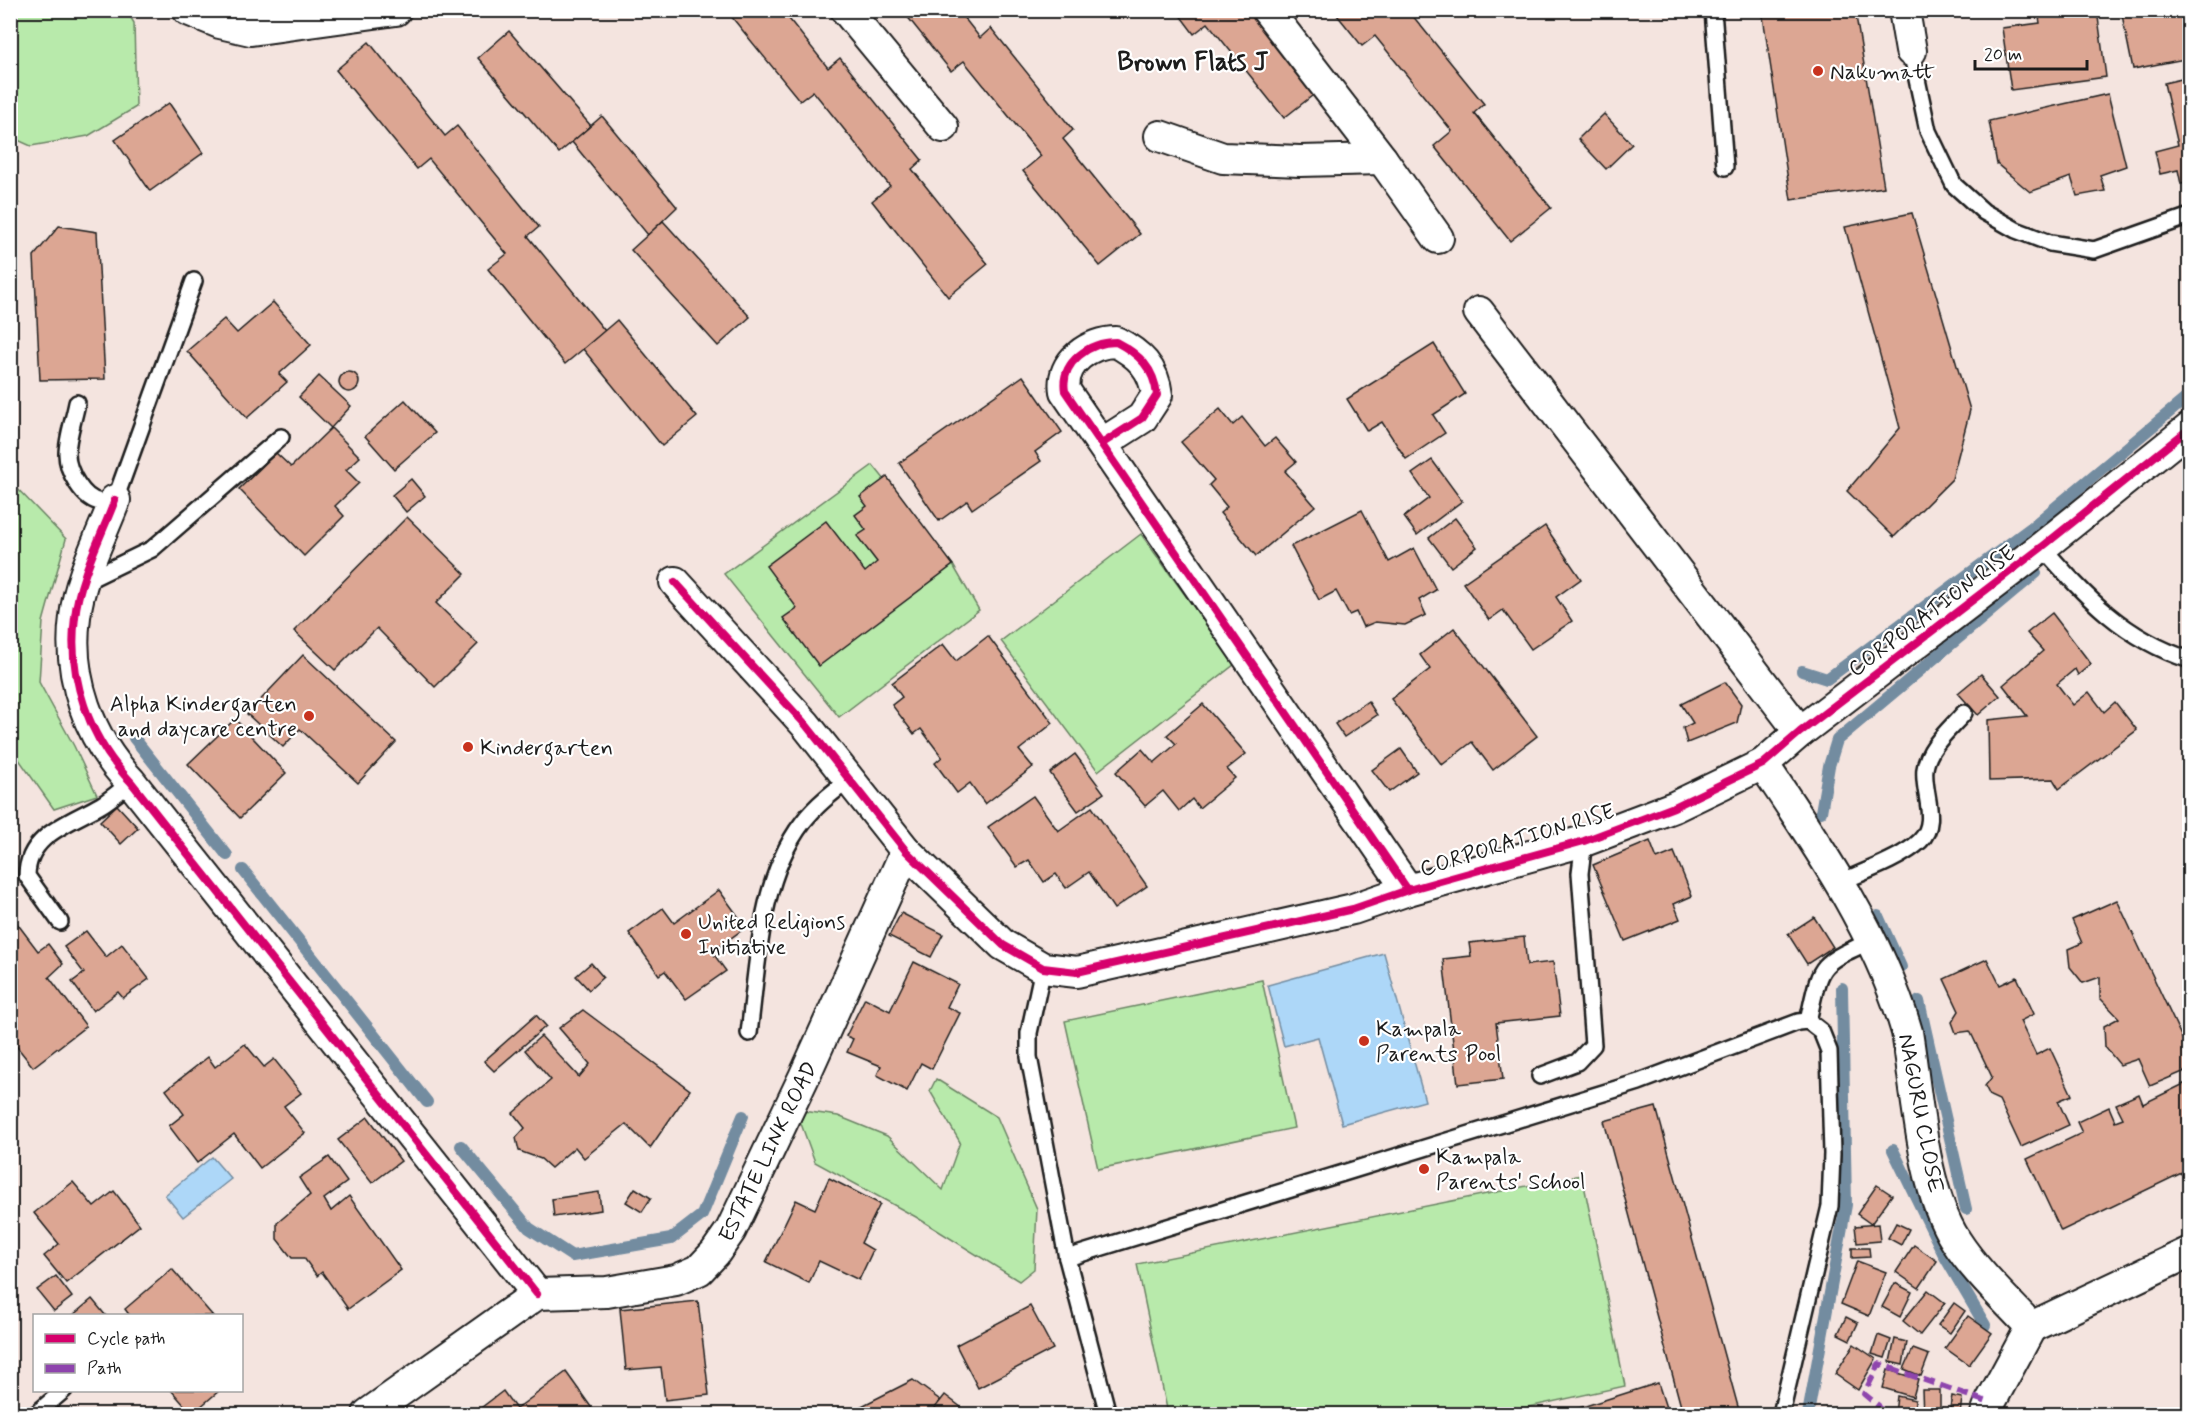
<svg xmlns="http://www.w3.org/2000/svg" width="2200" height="1425" font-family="Mynerve,sans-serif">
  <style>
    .green { fill: #b8eaab; stroke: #6a8364; stroke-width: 1.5 }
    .water { fill: #add7f8; stroke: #738ca0; stroke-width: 1.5 }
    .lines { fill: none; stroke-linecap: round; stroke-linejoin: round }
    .stream { stroke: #738ca0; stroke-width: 12 }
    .building { fill: #dca693; stroke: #1c1c1c; stroke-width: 1.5 }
    .service-casing { stroke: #1c1c1c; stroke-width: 20 }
    .minor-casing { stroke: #1c1c1c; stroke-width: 34 }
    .service { stroke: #fff; stroke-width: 15 }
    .minor { stroke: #fff; stroke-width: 30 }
    .quiet { stroke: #8e44ad; stroke-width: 6; stroke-dasharray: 12 6; stroke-linecap: butt }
    .cycleway-casing { stroke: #fff; stroke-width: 11 }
    .cycleway { stroke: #d6006c; stroke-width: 8 }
    .poi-dot { fill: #c8321e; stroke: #fff; stroke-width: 2 }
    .labels { text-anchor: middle; stroke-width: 4.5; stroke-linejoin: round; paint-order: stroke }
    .poi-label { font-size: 22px; fill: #1c1c1c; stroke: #fff; text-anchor: start }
    .street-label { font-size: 22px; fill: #1c1c1c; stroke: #fff }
    .quarter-label { font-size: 26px; font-weight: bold; fill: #1c1c1c; stroke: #fff }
  </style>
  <rect width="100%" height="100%" fill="#f4e4df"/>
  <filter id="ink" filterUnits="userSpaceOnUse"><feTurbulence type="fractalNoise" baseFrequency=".0167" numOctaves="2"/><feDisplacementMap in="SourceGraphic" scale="12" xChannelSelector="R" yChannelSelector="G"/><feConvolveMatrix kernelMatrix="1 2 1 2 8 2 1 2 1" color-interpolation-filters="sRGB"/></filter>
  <g filter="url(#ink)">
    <!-- green -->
    <g class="green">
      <path d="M10,11H127L134,23L136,107L88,136L31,146L11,137Z"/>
      <path d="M873,465L953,565L979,610L839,717L724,574Z"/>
      <path d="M10,481L66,539L43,622L39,682L74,746L97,795L54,809L11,748Z"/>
      <path d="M1141,534L1235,664L1098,771L1001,641Z"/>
      <path d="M1262,980L1294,1128L1098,1169L1065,1021Z"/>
      <path d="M936,1079L997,1117L1037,1209L1034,1269L1019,1281L916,1217L815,1162L796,1110L838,1116L887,1136L943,1190L960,1142L930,1091Z"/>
      <path d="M1582,1175L1625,1386L1496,1414H1168L1137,1264Z"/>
    </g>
    <!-- water -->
    <g class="water">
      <path d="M1384,953L1425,1101L1342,1124L1318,1037L1284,1046L1268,985Z"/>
      <path d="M212,1157L231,1179L183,1217L165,1195Z"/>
    </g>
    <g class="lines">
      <!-- stream -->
      <g class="stream">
        <path d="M1802,671L1827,679L2032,527L2190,395"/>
        <path d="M134,738L227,855"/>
        <path d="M1821,812L1829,766L1837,740L2036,573"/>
        <path d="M243,870L427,1102"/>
        <path d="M1878,916L1901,967"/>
        <path d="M1919,1001L1966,1209"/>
        <path d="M461,1146L529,1228L572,1256L671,1239L702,1215L743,1116"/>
        <path d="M1893,1150L1945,1257L1985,1325"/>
        <path d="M1808,1414L1846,1205L1842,988"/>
      </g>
    </g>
    <!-- building -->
    <g class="building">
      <path d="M726,10H782L828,68L840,58L922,160L912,169L988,264L948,297L872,201L890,186L813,91L800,101Z"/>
      <path d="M902,10H958L980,38L991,28L1073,130L1063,139L1140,234L1100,266L1023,171L1041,156L964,61L951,71Z"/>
      <path d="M1176,10H1251L1317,92L1284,118L1208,23L1194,34Z"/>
      <path d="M1333,10H1408L1484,104L1474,113L1551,208L1510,241L1434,146L1452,131L1375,36L1362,46Z"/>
      <path d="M1762,10H1855L1884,187L1791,200Z"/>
      <path d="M2038,10H2097L2106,77L2011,90L2002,28L2040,23Z"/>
      <path d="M2121,10H2190V58L2133,69Z"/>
      <path d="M509,31L591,126L559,153L478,58Z"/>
      <path d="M369,42L445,136L457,126L539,227L528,236L605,331L565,364L488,269L507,254L429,159L417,169L336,70Z"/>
      <path d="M2190,77V182L2181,184L2178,170L2160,174L2155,151L2178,145L2164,83Z"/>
      <path d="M2108,94L2126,166L2100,175L2105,191L2077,196L2071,177L2030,192L1997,164L1989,121Z"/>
      <path d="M169,103L203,153L150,191L115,140Z"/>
      <path d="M1604,114L1632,144L1606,169L1578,139Z"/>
      <path d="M602,116L677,207L648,235L572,142Z"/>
      <path d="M1912,213L1970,410L1952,479L1894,537L1847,491L1900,428L1845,227Z"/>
      <path d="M663,221L750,317L718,346L631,250Z"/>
      <path d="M59,226L97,232L105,379L40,380L34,256Z"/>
      <path d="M273,302L311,345L279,374L287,382L247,418L187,351L224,319L237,333Z"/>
      <path d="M617,320L697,417L662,446L583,349Z"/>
      <path d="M1434,344L1465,394L1433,415L1445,433L1406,459L1382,422L1367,431L1347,399Z"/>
      <circle cx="349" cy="382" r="10"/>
      <path d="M319,376L351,406L331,428L299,397Z"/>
      <path d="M1023,376L1062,432L1035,452L1041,461L972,509L967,501L939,521L899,463Z"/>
      <path d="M405,400L435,433L394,469L365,436Z"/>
      <path d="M1220,409L1233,425L1242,417L1265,446L1275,438L1296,462L1285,471L1315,506L1256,556L1220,513L1227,507L1209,485L1214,480L1181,442Z"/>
      <path d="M331,428L360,457L346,470L359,483L335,506L344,516L304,556L239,489L276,453L291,467Z"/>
      <path d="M1432,460L1462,501L1417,535L1404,517L1429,498L1412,474Z"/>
      <path d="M887,477L953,565L819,666L783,618L797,608L766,566L826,521L865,572L877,562L857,536L866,530L855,515L867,506L860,497Z"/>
      <path d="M411,479L425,496L406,512L392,495Z"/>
      <path d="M1362,510L1389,562L1414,548L1436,590L1419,600L1426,615L1405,625L1375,622L1363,627L1356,612L1349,615L1336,591L1319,600L1291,546Z"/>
      <path d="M407,517L465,574L436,603L478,644L435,687L377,628L335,670L294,631Z"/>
      <path d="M1455,518L1477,547L1451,567L1429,538Z"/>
      <path d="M1545,526L1581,579L1556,597L1572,621L1531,649L1503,610L1489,620L1463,583Z"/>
      <path d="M2052,613L2091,664L2078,675L2075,669L2057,684L2073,705L2089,692L2104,712L2115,702L2137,730L2059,789L2053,779L1989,781L1988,720L2027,716L2003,685L2043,651L2027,633Z"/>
      <path d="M1454,628L1537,736L1493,770L1472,742L1442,765L1391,699L1430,669L1420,655Z"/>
      <path d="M988,636L1053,723L1019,750L1033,767L985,804L970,783L957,793L935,763L942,757L921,729L914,734L892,705L902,697L892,683L943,644L956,661Z"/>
      <path d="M303,655L396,742L358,783L300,729L283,747L247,714Z"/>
      <path d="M1981,674L2000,696L1978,715L1958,693Z"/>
      <path d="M1725,682L1741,704L1737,723L1687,743L1683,728L1693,723L1681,704Z"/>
      <path d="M1368,701L1377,715L1344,737L1335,724Z"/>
      <path d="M1203,704L1246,754L1227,769L1235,778L1199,808L1192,799L1179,811L1163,791L1145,806L1116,772L1142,749L1154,763L1176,744L1167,735Z"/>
      <path d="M235,719L286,773L240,818L188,764Z"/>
      <path d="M1401,749L1417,772L1389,792L1372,770Z"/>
      <path d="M1075,754L1104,793L1078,811L1050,773Z"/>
      <path d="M1033,796L1058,831L1092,807L1147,886L1114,909L1089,872L1066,888L1056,874L1044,882L1029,860L1017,867L988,827Z"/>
      <path d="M117,805L138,828L121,844L100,821Z"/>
      <path d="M1650,841L1657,859L1674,852L1692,896L1674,904L1680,919L1625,941L1593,865Z"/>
      <path d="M719,890L746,927L712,952L726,971L686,999L665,971L659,975L629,933L663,908L674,923Z"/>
      <path d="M2117,900L2190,1055V1069L2150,1086L2138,1059L2120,1065L2105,1047L2104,1026L2119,1018L2100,998V977L2083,983L2070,967L2068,949L2082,943L2072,920Z"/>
      <path d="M901,913L943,934L931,957L889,936Z"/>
      <path d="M10,914L38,951L48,944L63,964L49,977L86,1026L33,1067L10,1038Z"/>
      <path d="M1814,917L1833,947L1807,964L1788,934Z"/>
      <path d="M86,931L106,957L122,944L149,979L123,998L118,992L93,1011L72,982L84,973L64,947Z"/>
      <path d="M1524,937L1527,965L1553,962L1560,1016L1496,1023L1503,1079L1458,1084L1443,959L1471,956L1469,943Z"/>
      <path d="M1987,959L2000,985L2017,977L2034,1014L2020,1021L2036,1055L2050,1048L2072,1095L2058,1101L2069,1125L2021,1147L1999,1100L1990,1096L1985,1086L1992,1077L1970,1031L1956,1033L1952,1022L1959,1011L1944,979Z"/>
      <path d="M914,962L958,984L947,1007L960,1013L932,1069L921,1063L907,1091L877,1075L881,1066L847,1052L853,1039L846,1036L865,998L890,1011Z"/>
      <path d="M591,963L603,977L589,990L576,976Z"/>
      <path d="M583,1010L690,1090L650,1148L626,1124L584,1158L575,1147L551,1168L541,1159L519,1151L516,1138L525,1128L513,1113L551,1080L525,1050L541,1036L579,1077L590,1064L559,1028Z"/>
      <path d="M536,1015L546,1026L494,1071L484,1061Z"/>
      <path d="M245,1044L264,1067L274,1059L301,1093L284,1106L305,1133L260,1168L234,1134L197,1163L169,1126L184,1114L166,1090L208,1057L215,1067Z"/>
      <path d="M2190,1081V1169L2061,1231L2027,1159L2082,1133L2077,1122L2109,1107L2115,1121L2123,1118L2116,1104L2139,1094L2143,1104Z"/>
      <path d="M1656,1107L1740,1414H1683L1604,1121Z"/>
      <path d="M368,1117L401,1161L372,1183L338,1140Z"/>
      <path d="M329,1157L347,1182L324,1199L331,1211L349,1196L401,1270L348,1309L322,1272L317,1276L304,1258H292L277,1239V1223L310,1195L299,1178Z"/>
      <path d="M829,1178L880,1204L861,1243L873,1250L859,1280L819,1261L809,1283L766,1262L796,1200L815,1209Z"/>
      <path d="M73,1182L94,1207L114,1191L140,1225L66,1283L44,1256L59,1244L34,1213Z"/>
      <path d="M1877,1185L1892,1195L1871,1224L1857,1214Z"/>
      <path d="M635,1188L651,1198L642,1212L626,1202Z"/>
      <path d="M599,1192L601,1210L554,1217L552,1199Z"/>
      <path d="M1896,1223L1909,1229L1901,1245L1888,1238Z"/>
      <path d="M1878,1224L1880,1241L1857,1243L1855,1226Z"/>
      <path d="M1914,1245L1937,1261L1919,1288L1896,1272Z"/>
      <path d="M1852,1248H1869L1870,1257L1852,1258Z"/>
      <path d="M1857,1261L1886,1272L1869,1316L1841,1304Z"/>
      <path d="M172,1269L213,1316H130L125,1309Z"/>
      <path d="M56,1276L72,1297L54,1311L37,1290Z"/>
      <path d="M1895,1283L1912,1292L1900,1317L1882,1307Z"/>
      <path d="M1928,1290L1945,1303L1920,1335L1903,1321Z"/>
      <path d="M92,1299L106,1316H72Z"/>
      <path d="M698,1301L709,1395L665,1400L661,1367L626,1370L620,1309Z"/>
      <path d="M1954,1303L1965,1311L1950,1333L1938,1325Z"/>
      <path d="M1030,1306L1053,1349L978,1388L956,1345Z"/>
      <path d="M1968,1316L1992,1333L1969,1365L1945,1348Z"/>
      <path d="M1846,1317L1858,1323L1850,1340L1838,1334Z"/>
      <path d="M1878,1335L1891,1340L1885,1358L1872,1354Z"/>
      <path d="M1895,1339L1907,1342L1903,1365L1890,1362Z"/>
      <path d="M1854,1344L1876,1359L1858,1390L1835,1374Z"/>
      <path d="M1913,1349L1929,1355L1921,1376L1904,1369Z"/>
      <path d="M1888,1370L1918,1379L1913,1397L1883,1388Z"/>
      <path d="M566,1372L596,1414H473L503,1391L516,1409Z"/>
      <path d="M913,1380L940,1400L930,1414H846Z"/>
      <path d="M1658,1383L1668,1414H1578L1576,1409Z"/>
      <path d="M171,1390H220L192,1414Z"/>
      <path d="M1922,1390H1940V1414H1923Z"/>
      <path d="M945,1395L970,1414H930Z"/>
      <path d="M1897,1396L1915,1400L1914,1414H1895Z"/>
      <path d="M1952,1396L1962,1398L1960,1414H1949Z"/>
    </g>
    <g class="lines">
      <!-- service casing -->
      <g class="service-casing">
        <g id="service">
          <path d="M1713,10L1725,167"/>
          <path d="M1911,51L1928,131L1954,185L1984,212L2016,230L2050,243L2094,250L2190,216"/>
          <path d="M77,403C74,419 67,438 67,454C67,471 83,500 101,502C105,502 111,500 115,500L194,281"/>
          <path d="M2042,547C2087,598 2123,638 2190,660"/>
          <path d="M84,582L152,549L281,437"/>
          <path d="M1838,883C1861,873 1903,858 1920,841C1940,822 1922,792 1925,769C1928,747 1950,729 1964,713"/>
          <path d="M60,922L27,876C27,835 70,823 101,805C111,799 121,790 131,782"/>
          <path d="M1043,968L1029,1033V1057L1067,1258L1108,1414"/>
          <path d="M1808,1021C1821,964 1816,965 1871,941"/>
          <path d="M749,1033C758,965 759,879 803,822C816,805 833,792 850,779"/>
          <path d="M1540,1076L1577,1062L1593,1045L1580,873L1584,841"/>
          <path d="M1067,1258L1639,1082L1798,1022L1808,1021L1821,1031L1829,1051L1832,1154L1830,1206L1781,1414"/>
          <path d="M36,1414L64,1390"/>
        </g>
      </g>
      <!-- minor casing -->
      <g class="minor-casing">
        <g id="minor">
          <path d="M188,10L220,23L251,30L396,10"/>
          <path d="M846,10L943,127"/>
          <path d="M1267,10L1382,159L1438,238"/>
          <path d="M1904,10L1911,51"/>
          <path d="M1160,136L1223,158L1300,161L1382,159"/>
          <path d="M1479,312L1800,732"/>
          <path d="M1103,443L1142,418L1157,395C1154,368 1139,354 1116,342C1090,342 1060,362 1065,391L1408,890"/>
          <path d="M115,500C101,537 79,578 75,617C67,677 89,739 131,782L537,1294"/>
          <path d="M675,582L806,725L906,851L1003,945L1043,968L1077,972L1353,909L1408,890L1584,841L1674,807L1763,764L1800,732L2042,547L2190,428"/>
          <path d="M1763,764C1819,847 1879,935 1907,1032C1917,1093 1922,1189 1956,1241C1976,1272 2006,1300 2031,1327"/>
          <path d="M2031,1327L2190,1252"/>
          <path d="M368,1414L537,1294L607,1292L676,1280L699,1270L715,1253L731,1230L804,1077L906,851"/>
          <path d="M1986,1414L1990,1403L2031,1327"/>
        </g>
      </g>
      <!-- service -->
      <use href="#service" class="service"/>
      <!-- minor -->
      <use href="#minor" class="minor"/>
      <!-- quiet -->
      <path class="quiet" d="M1880,1414V1407L1864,1394L1879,1364L1990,1403"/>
      <!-- cycleway casing -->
      <g class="cycleway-casing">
        <g id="cycleway">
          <path d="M1103,443L1142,418L1157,395C1154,368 1139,354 1116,342C1090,342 1060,362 1065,391L1408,890"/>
          <path d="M115,500C101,537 79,578 75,617C67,677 89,739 131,782L537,1294"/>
          <path d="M675,582L806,725L906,851L1003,945L1043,968L1077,972L1353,909L1408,890L1584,841L1674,807L1763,764L1800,732L2042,547L2190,428"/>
        </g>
      </g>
      <!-- cycleway -->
      <use href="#cycleway" class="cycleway"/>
    </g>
  </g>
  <!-- markers -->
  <g class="poi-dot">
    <circle cx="1818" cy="71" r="6"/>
    <circle cx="309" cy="716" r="6"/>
    <circle cx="468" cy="747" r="6"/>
    <circle cx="686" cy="934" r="6"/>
    <circle cx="1364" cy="1041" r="6"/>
    <circle cx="1424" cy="1169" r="6"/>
  </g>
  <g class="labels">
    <!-- poi labels -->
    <g class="poi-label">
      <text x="1830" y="79">Nakumatt</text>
      <text x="297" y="711" text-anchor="end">Alpha Kindergarten<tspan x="297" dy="25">and daycare centre</tspan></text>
      <text x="480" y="755">Kindergarten</text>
      <text x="698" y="929">United Religions<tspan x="698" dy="25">Initiative</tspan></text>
      <text x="1376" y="1036">Kampala<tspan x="1376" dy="25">Parents Pool</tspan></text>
      <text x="1436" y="1164">Kampala<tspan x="1436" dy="25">Parents' School</tspan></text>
    </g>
    <!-- street labels -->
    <g class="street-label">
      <text transform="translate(1931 610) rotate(-37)" y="8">CORPORATION RISE</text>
      <text transform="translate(1517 839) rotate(-17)" y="8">CORPORATION RISE</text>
      <text transform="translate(1922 1113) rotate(79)" y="8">NAGURU CLOSE</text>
      <text transform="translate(767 1151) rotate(-64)" y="8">ESTATE LINK ROAD</text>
    </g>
    <!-- quarter labels -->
    <g class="quarter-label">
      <text x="1193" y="70">Brown Flats J</text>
    </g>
  </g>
  <!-- margin -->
  <rect width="2200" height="1425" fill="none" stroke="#fff" stroke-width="36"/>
  <rect x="18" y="18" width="2164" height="1389" fill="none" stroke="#1c1c1c" stroke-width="2" filter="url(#ink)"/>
  <!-- legend -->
  <rect x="33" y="1314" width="210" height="78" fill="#ffffff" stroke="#a4a4a4" stroke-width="1.5"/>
  <rect x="45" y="1334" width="30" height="9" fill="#d6006c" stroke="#a4a4a4" stroke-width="1.5"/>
  <text x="87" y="1344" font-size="18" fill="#1c1c1c">Cycle path</text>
  <rect x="45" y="1364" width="30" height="9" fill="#8e44ad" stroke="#a4a4a4" stroke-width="1.5"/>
  <text x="87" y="1374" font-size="18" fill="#1c1c1c">Path</text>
  <!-- scale -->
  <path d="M1975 60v9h112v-9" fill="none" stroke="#1c1c1c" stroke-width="3"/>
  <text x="1984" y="60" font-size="18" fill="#1c1c1c" stroke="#ffffff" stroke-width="4.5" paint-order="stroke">20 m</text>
</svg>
